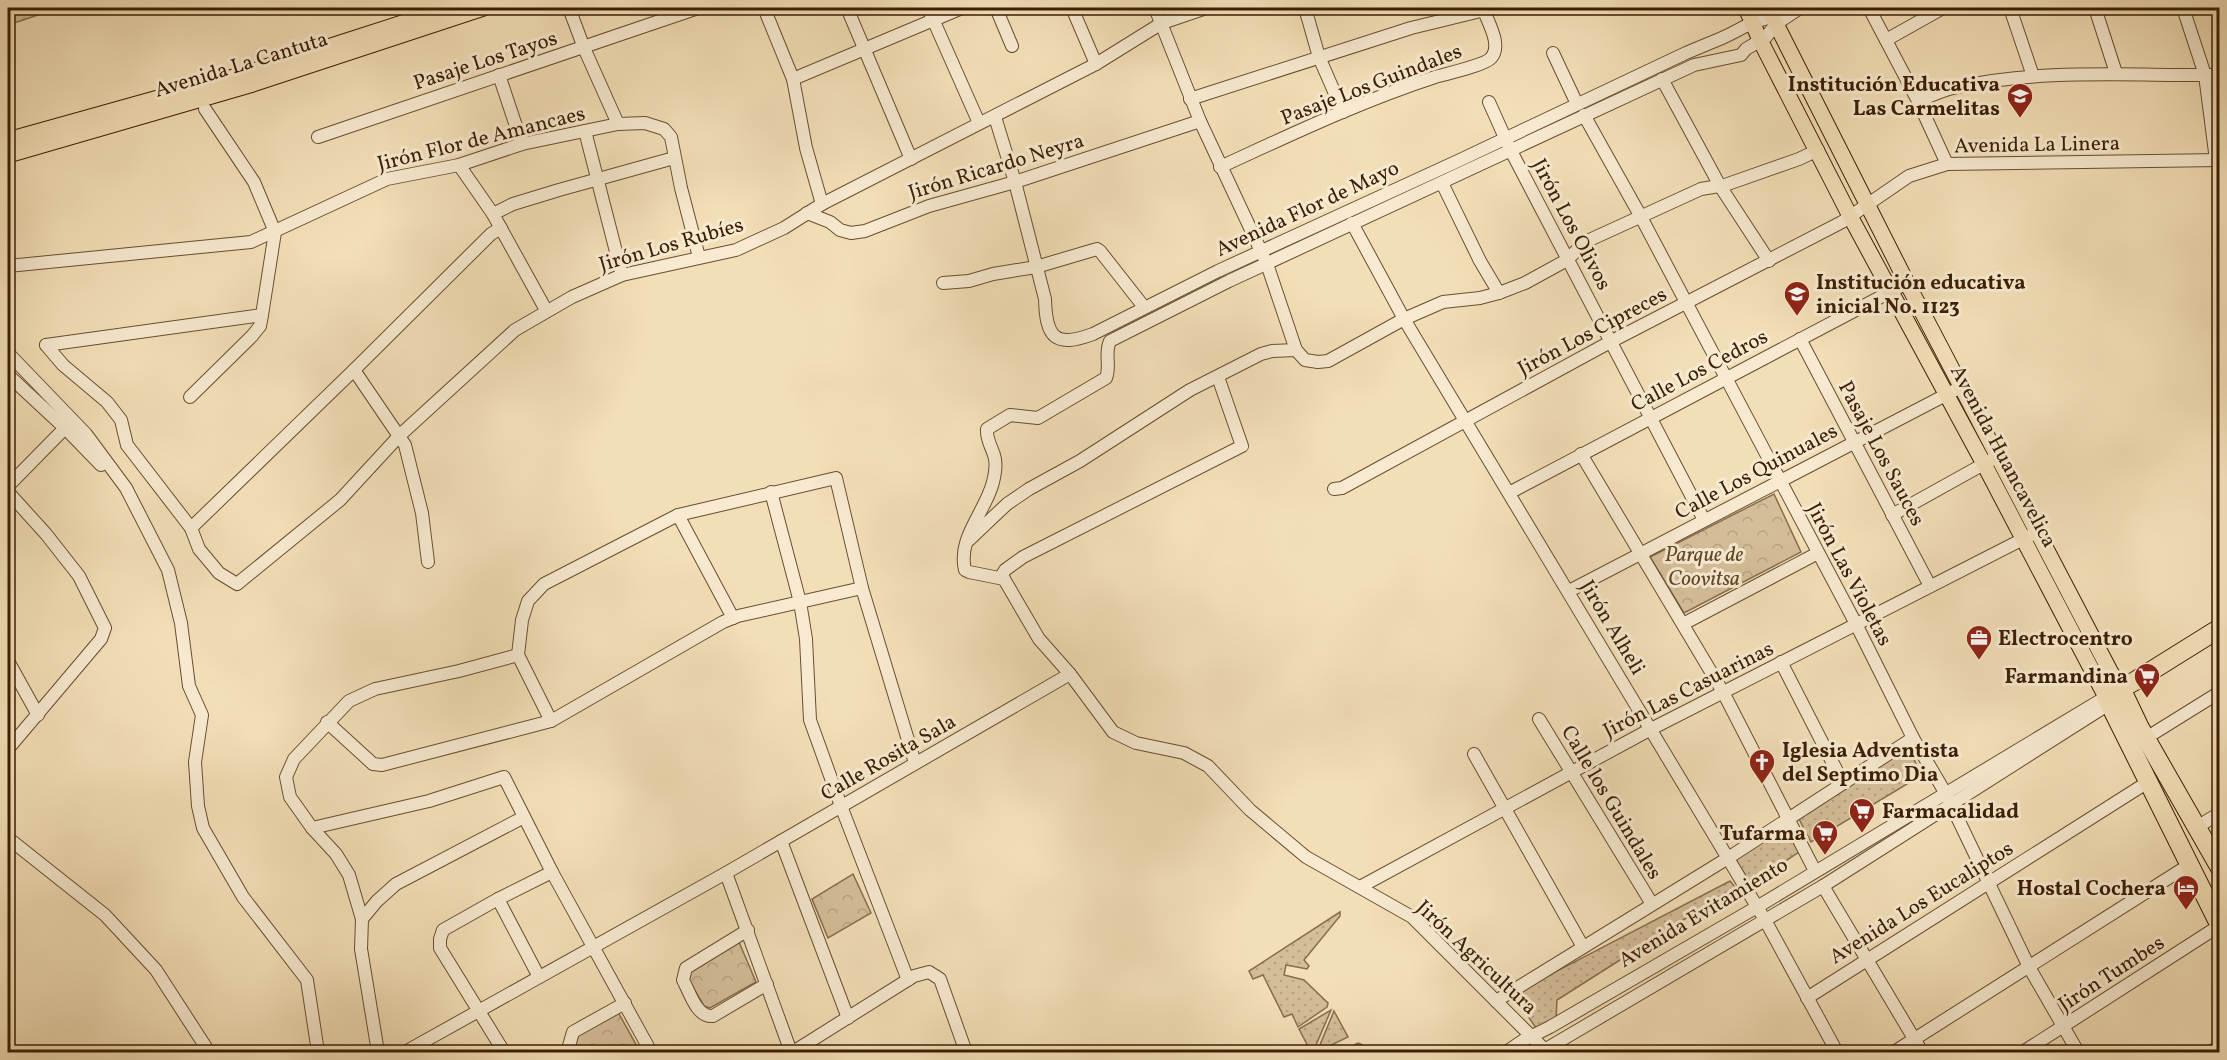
<svg xmlns="http://www.w3.org/2000/svg" width="2227" height="1060" font-family="Vollkorn,serif">
  <style>
    .grass { fill: url(#grass-dots); stroke: #886e4e; stroke-width: 1.5 }
    .forest { fill: url(#forest-firs); stroke: #886e4e; stroke-width: 1.5 }
    .park { fill: url(#park-crowns); stroke: #886e4e; stroke-width: 1.5 }
    .lines { fill: none; stroke-linecap: round; stroke-linejoin: round }
    .minor-casing { stroke: #694e31; stroke-width: 14 }
    .major-casing { stroke: #3b1e04; stroke-width: 17 }
    .highway-casing { stroke: #3b1e04; stroke-width: 20 }
    .minor { stroke: #f7ead0; stroke-width: 12 }
    .major { stroke: #f3dfb7; stroke-width: 15 }
    .highway { stroke: #f3dfb7; stroke-width: 18 }
    .labels { text-anchor: middle; stroke-width: 6; stroke-linejoin: round; paint-order: stroke }
    .street-label { font-size: 21px; fill: #3b1e04; stroke: #f7ead0 }
    .poi-label { font-size: 21px; font-weight: bold; fill: #3b1e04; stroke: #f7ead0; text-anchor: end }
    .park-label { font-size: 21px; font-style: italic; fill: #614629; stroke: #f7ead0 }
  </style>
  <defs>
    <pattern id="grass-dots" width="8" height="8" patternUnits="userSpaceOnUse" patternTransform="scale(1.5)"><rect width="8" height="8" fill="#d4be99"/><path d="M2 2h.1M6 6h.1" fill="none" stroke="#b7a382" stroke-width="1.8" stroke-linecap="round"/></pattern>
    <pattern id="forest-firs" width="22" height="20" patternUnits="userSpaceOnUse" patternTransform="scale(1.5)"><rect width="22" height="20" fill="#d4be99"/><path d="M5 1l3.5 6h-7zM16 11l3.5 6h-7z" fill="#b7a382"/></pattern>
    <pattern id="park-crowns" width="20" height="18" patternUnits="userSpaceOnUse" patternTransform="scale(1.5)"><rect width="20" height="18" fill="#d4be99"/><path d="M2 6a3 3 0 1 1 6 0M12 15a3 3 0 1 1 6 0" fill="none" stroke="#b7a382"/></pattern>
  </defs>
  <rect width="100%" height="100%" fill="#f3dfb7"/>
  <filter id="stains"><feTurbulence type="fractalNoise" baseFrequency=".00333" numOctaves="4"/><feColorMatrix values="0 0 0 0 .2 0 0 0 0 .09 0 0 0 0 .02 0 0 0 .5 -.17"/></filter>
  <radialGradient id="worn" r=".72"><stop offset=".6" stop-color="#630" stop-opacity="0"/><stop offset="1" stop-color="#630" stop-opacity=".3"/></radialGradient>
  <!-- grass -->
  <g class="grass">
    <path d="M1907,746L1922,775L1811,842L1798,817Z"/>
    <path d="M1785,829L1799,852L1751,884L1735,859Z"/>
    <path d="M1730,881L1735,887L1557,1000L1556,1019L1538,1031L1513,994Z"/>
    <path d="M1340,912V916L1304,960L1309,966L1307,969L1286,965L1284,975L1304,980L1328,1003L1327,1007L1298,1027L1292,1014L1284,1017L1263,975L1253,979L1249,971Z"/>
    <path d="M1331,1010L1313,1052H1311L1299,1029Z"/>
    <path d="M1334,1011L1348,1037L1317,1052Z"/>
    <path d="M1358,1043L1378,1052H1340Z"/>
  </g>
  <!-- forest -->
  <path class="forest" d="M8,8H59L8,25Z"/>
  <!-- park -->
  <g class="park">
    <path d="M1774,494L1801,552L1684,613L1650,557Z"/>
    <path d="M853,874L871,913L828,938L812,899Z"/>
    <path d="M739,942L756,982L710,1008L704,1006L687,977L688,970Z"/>
    <path d="M618,1012L639,1050L635,1052H581L575,1043L576,1034Z"/>
  </g>
  <g class="lines">
    <!-- minor casing -->
    <g class="minor-casing">
      <g id="minor">
        <path d="M569,8L584,48L618,124"/>
        <path d="M764,8L793,79L806,148L822,204"/>
        <path d="M847,8L911,159"/>
        <path d="M928,8L979,123"/>
        <path d="M996,8L1012,46"/>
        <path d="M1072,8L1096,64"/>
        <path d="M1155,8L1200,121L1267,264L1296,350L1305,360L1318,362L1328,361L1404,319L1443,302L1480,298L1499,293L1525,283L1567,260L1585,242L1701,189L1725,185L1799,159L1818,150"/>
        <path d="M1305,8L1319,57L1343,112"/>
        <path d="M1869,8L1918,101L1947,164"/>
        <path d="M2010,8L2033,76"/>
        <path d="M2095,8L2116,73"/>
        <path d="M2183,8L2205,75L2216,160"/>
        <path d="M1886,40L1943,8"/>
        <path d="M1553,53L1577,104"/>
        <path d="M499,75L522,144"/>
        <path d="M793,79L962,8"/>
        <path d="M1662,79L1720,186L1769,261"/>
        <path d="M1190,99L1411,28L1493,8"/>
        <path d="M1918,101C1930,96 1941,91 1953,88C2041,68 2130,76 2220,75"/>
        <path d="M1489,102L1510,149L1704,520"/>
        <path d="M1584,115L1641,217L1856,624L1913,738L1946,794L2029,967L2078,1052"/>
        <path d="M995,117L1015,182L1045,299C1046,338 1055,348 1093,334L1218,271L1460,160L1686,53C1698,48 1710,43 1722,38C1742,29 1757,17 1780,17"/>
        <path d="M585,131L622,275"/>
        <path d="M318,137L698,8"/>
        <path d="M459,165L493,214L546,310"/>
        <path d="M1220,167C1290,135 1361,101 1435,77C1446,74 1485,65 1491,58C1502,46 1489,24 1484,11"/>
        <path d="M1442,183L1480,261L1499,293"/>
        <path d="M807,213L830,222L840,230L851,233L865,231L929,206L1015,182L1200,121"/>
        <path d="M493,214L513,204L559,190L674,158"/>
        <path d="M1352,223L1404,319L1765,920L1837,1052"/>
        <path d="M8,266L251,242L387,179L459,165L522,144L618,124L645,123L664,129L671,137L681,188L699,257"/>
        <path d="M943,283L969,281L993,274L1036,267L1097,249L1100,251L1144,307"/>
        <path d="M1800,339L1930,586"/>
        <path d="M46,345L63,365L107,402L121,420L127,445L191,528L199,549L219,573L237,584L340,500L399,436L515,330L572,297L622,275L736,250L784,228L822,204L1096,64L1162,23L1206,8"/>
        <path d="M46,345L262,315L275,232L254,182L205,109"/>
        <path d="M8,353L86,434L126,488L168,570L181,623L189,686L202,715L195,762L198,806L203,828L243,897L307,980L318,1052"/>
        <path d="M354,370L405,445L422,513L428,562"/>
        <path d="M8,375L65,428"/>
        <path d="M1218,377L1242,446L1023,557L1005,570L1002,575L1004,579L1039,639L1070,674L1113,732L1136,743L1184,753L1208,766L1250,810L1306,857L1412,917L1547,1052"/>
        <path d="M190,397L252,336L260,326L262,315"/>
        <path d="M1581,454L1723,692L1815,871"/>
        <path d="M8,486L65,428L101,465"/>
        <path d="M1334,489L1342,488L1612,341L1842,222L1909,176L1947,164L2220,160"/>
        <path d="M8,492L46,534L79,576L105,628L101,639L8,749"/>
        <path d="M771,492L800,602L806,639L810,720L841,806L908,980"/>
        <path d="M1509,493L1907,283"/>
        <path d="M678,515L733,618"/>
        <path d="M1892,515L1991,460"/>
        <path d="M191,528L354,370L491,234L501,228"/>
        <path d="M969,540L1007,504L1029,489L1080,461L1190,390L1261,354L1272,351L1296,350"/>
        <path d="M1004,579L969,572L965,570C957,538 986,511 993,482C995,474 997,463 994,455C991,446 986,438 987,429L1010,415L1038,418L1106,378C1111,366 1104,354 1110,341L1229,281L1694,65L1741,55L1746,49L1766,37L1776,24L1800,8"/>
        <path d="M1569,591L1961,387"/>
        <path d="M1683,624L1818,553"/>
        <path d="M8,661L38,715"/>
        <path d="M1781,662L1843,783"/>
        <path d="M1539,719L1652,904"/>
        <path d="M551,721L518,655L522,620L528,601L544,584L678,515L836,478L862,588L915,763"/>
        <path d="M327,722L373,764L382,765L551,721L723,622L738,616L862,588"/>
        <path d="M2146,738L2220,692"/>
        <path d="M1474,754L1583,947"/>
        <path d="M2197,827L2220,813"/>
        <path d="M312,828L429,801L504,777L552,872L651,1052"/>
        <path d="M8,838L105,915L156,970L209,1052"/>
        <path d="M781,841L848,1018"/>
        <path d="M726,873L791,1052"/>
        <path d="M1823,886L1922,1052"/>
        <path d="M1360,887L1651,729L2031,535"/>
        <path d="M498,899L539,977"/>
        <path d="M362,919L349,875L336,854L312,828L290,797L286,777L294,759L349,701L375,689L459,671L518,655"/>
        <path d="M748,930L686,968L683,980C690,993 697,1018 713,1016L767,984"/>
        <path d="M1807,998L2148,782"/>
        <path d="M1496,1001L1728,858L1913,738"/>
        <path d="M378,1052L361,949L362,919L377,901L396,884L524,817"/>
        <path d="M405,1052L726,873L1070,674"/>
        <path d="M504,1052L440,948V939L443,930L498,899L552,872"/>
        <path d="M573,1052L569,1046L573,1032L625,1003"/>
        <path d="M793,1052L914,976L929,972L940,979L966,1052"/>
        <path d="M1506,1052L1524,1040L1550,1027L1757,907L2106,697"/>
        <path d="M1541,1052L1823,886L2109,704"/>
        <path d="M1894,1052L2189,865"/>
        <path d="M2023,1052L2219,926"/>
        <path d="M2210,1052L2220,1046"/>
      </g>
    </g>
    <!-- major casing -->
    <g class="major-casing">
      <g id="major">
        <path d="M1746,8L1760,40L1850,216L1984,464L2106,697"/>
        <path d="M1768,8L1907,283L2110,671L2121,688"/>
        <path d="M8,140L244,74L449,8"/>
        <path d="M8,155L253,84L484,8"/>
      </g>
    </g>
    <!-- highway casing -->
    <g class="highway-casing">
      <g id="highway">
        <path d="M2220,628L2135,681L2106,697L2220,926"/>
        <path d="M2121,688L2140,728L2220,868"/>
      </g>
    </g>
    <!-- minor -->
    <use href="#minor" class="minor"/>
    <!-- major -->
    <use href="#major" class="major"/>
    <!-- highway -->
    <use href="#highway" class="highway"/>
  </g>
  <!-- icons -->
  <defs>
    <g id="school-pin" transform="scale(1.35)"><path d="M0 17L-7.5 6A9.5 9.5 0 1 1 7.5 6Z" fill="#8f2418" stroke="#f7ead0"/><path d="M0-5L7-2L0 1L-7-2ZM-4 1L0 2.5L4 1V4Q0 6-4 4Z" fill="#fff"/></g>
    <g id="office-pin" transform="scale(1.35)"><path d="M0 17L-7.5 6A9.5 9.5 0 1 1 7.5 6Z" fill="#8f2418" stroke="#f7ead0"/><path d="M-6-3h4V-5.5h4V-3h4V5H-6ZM-1-4.5V-3h2v-1.5ZM-6 0V1H6V0Z" fill="#fff"/></g>
    <g id="supermarket-pin" transform="scale(1.35)"><path d="M0 17L-7.5 6A9.5 9.5 0 1 1 7.5 6Z" fill="#8f2418" stroke="#f7ead0"/><path d="M-6-5.5h2.5l.6 2H6L4.5 2H-2.5L-4.4-4H-6ZM-1.5 3.2a1.3 1.3 0 1 0 .1 0ZM3 3.2a1.3 1.3 0 1 0 .1 0Z" fill="#fff"/></g>
    <g id="church-pin" transform="scale(1.35)"><path d="M0 17L-7.5 6A9.5 9.5 0 1 1 7.5 6Z" fill="#8f2418" stroke="#f7ead0"/><path d="M-1.2-6h2.4v3.5h3.3v2.4h-3.3V6h-2.4V-.1h-3.3v-2.4h3.3Z" fill="#fff"/></g>
    <g id="hotel-pin" transform="scale(1.35)"><path d="M0 17L-7.5 6A9.5 9.5 0 1 1 7.5 6Z" fill="#8f2418" stroke="#f7ead0"/><path d="M-6-4.5h1.5V1H6V5H4.5V3h-9V5H-6ZM-4 0a1.8 1.8 0 1 1 3.6 0ZM.5 0V-2.5h3Q6-2.5 6 0Z" fill="#fff"/></g>
  </defs>
  <g fill-rule="evenodd">
    <use href="#school-pin" x="2020" y="96"/>
    <use href="#school-pin" x="1797" y="294"/>
    <use href="#office-pin" x="1979" y="638"/>
    <use href="#supermarket-pin" x="2147" y="676"/>
    <use href="#church-pin" x="1762" y="762"/>
    <use href="#supermarket-pin" x="1862" y="811"/>
    <use href="#supermarket-pin" x="1825" y="833"/>
    <use href="#hotel-pin" x="2186" y="888"/>
  </g>
  <g class="labels">
    <!-- street labels -->
    <g class="street-label">
      <text transform="translate(485 60) rotate(-18)" y="7">Pasaje Los Tayos</text>
      <text transform="translate(241 64) rotate(-17)" y="7">Avenida La Cantuta</text>
      <text transform="translate(1371 84) rotate(-21)" y="7">Pasaje Los Guindales</text>
      <text transform="translate(481 138) rotate(-14)" y="7">Jirón Flor de Amancaes</text>
      <text transform="translate(2037 144) rotate(-1)" y="7">Avenida La Linera</text>
      <text transform="translate(996 166) rotate(-17)" y="7">Jirón Ricardo Neyra</text>
      <text transform="translate(1307 208) rotate(-25)" y="7">Avenida Flor de Mayo</text>
      <text transform="translate(1572 224) rotate(62)" y="7">Jirón Los Olivos</text>
      <text transform="translate(671 244) rotate(-16)" y="7">Jirón Los Rubíes</text>
      <text transform="translate(1592 331) rotate(-28)" y="7">Jirón Los Cipreces</text>
      <text transform="translate(1699 370) rotate(-28)" y="7">Calle Los Cedros</text>
      <text transform="translate(1882 453) rotate(62)" y="7">Pasaje Los Sauces</text>
      <text transform="translate(2004 456) rotate(62)" y="7">Avenida Huancavelica</text>
      <text transform="translate(1756 471) rotate(-28)" y="7">Calle Los Quinuales</text>
      <text transform="translate(1850 574) rotate(62)" y="7">Jirón Las Violetas</text>
      <text transform="translate(1613 627) rotate(59)" y="7">Jirón Alheli</text>
      <text transform="translate(1688 689) rotate(-27)" y="7">Jirón Las Casuarinas</text>
      <text transform="translate(888 757) rotate(-30)" y="7">Calle Rosita Sala</text>
      <text transform="translate(1612 802) rotate(59)" y="7">Calle los Guindales</text>
      <text transform="translate(1921 902) rotate(-32)" y="7">Avenida Los Eucaliptos</text>
      <text transform="translate(1703 912) rotate(-31)" y="7">Avenida Evitamiento</text>
      <text transform="translate(1477 957) rotate(43)" y="7">Jirón Agricultura</text>
      <text transform="translate(2111 973) rotate(-33)" y="7">Jirón Tumbes</text>
    </g>
    <!-- poi labels -->
    <g class="poi-label">
      <text x="2000" y="91">Institución Educativa<tspan x="2000" dy="24">Las Carmelitas</tspan></text>
      <text x="1816" y="289" text-anchor="start">Institución educativa<tspan x="1816" dy="24">inicial No. 1123</tspan></text>
      <text x="1998" y="645" text-anchor="start">Electrocentro</text>
      <text x="2128" y="683">Farmandina</text>
      <text x="1782" y="757" text-anchor="start">Iglesia Adventista<tspan x="1782" dy="24">del Septimo Dia</tspan></text>
      <text x="1882" y="818" text-anchor="start">Farmacalidad</text>
      <text x="1806" y="840">Tufarma</text>
      <text x="2166" y="895">Hostal Cochera</text>
    </g>
    <!-- park labels -->
    <g class="park-label">
      <text x="1704" y="561">Parque de<tspan x="1704" dy="24">Coovitsa</tspan></text>
    </g>
  </g>
  <!-- margin -->
  <rect width="2227" height="1060" fill="none" stroke="#f3dfb7" stroke-width="30"/>
  <rect x="9" y="9" width="2209" height="1042" fill="none" stroke="#3b1e04" stroke-width="3"/>
  <rect x="15" y="15" width="2197" height="1030" fill="none" stroke="#3b1e04" stroke-width="1.5"/>
  <rect width="100%" height="100%" filter="url(#stains)"/>
  <rect width="100%" height="100%" fill="url(#worn)"/>
</svg>
